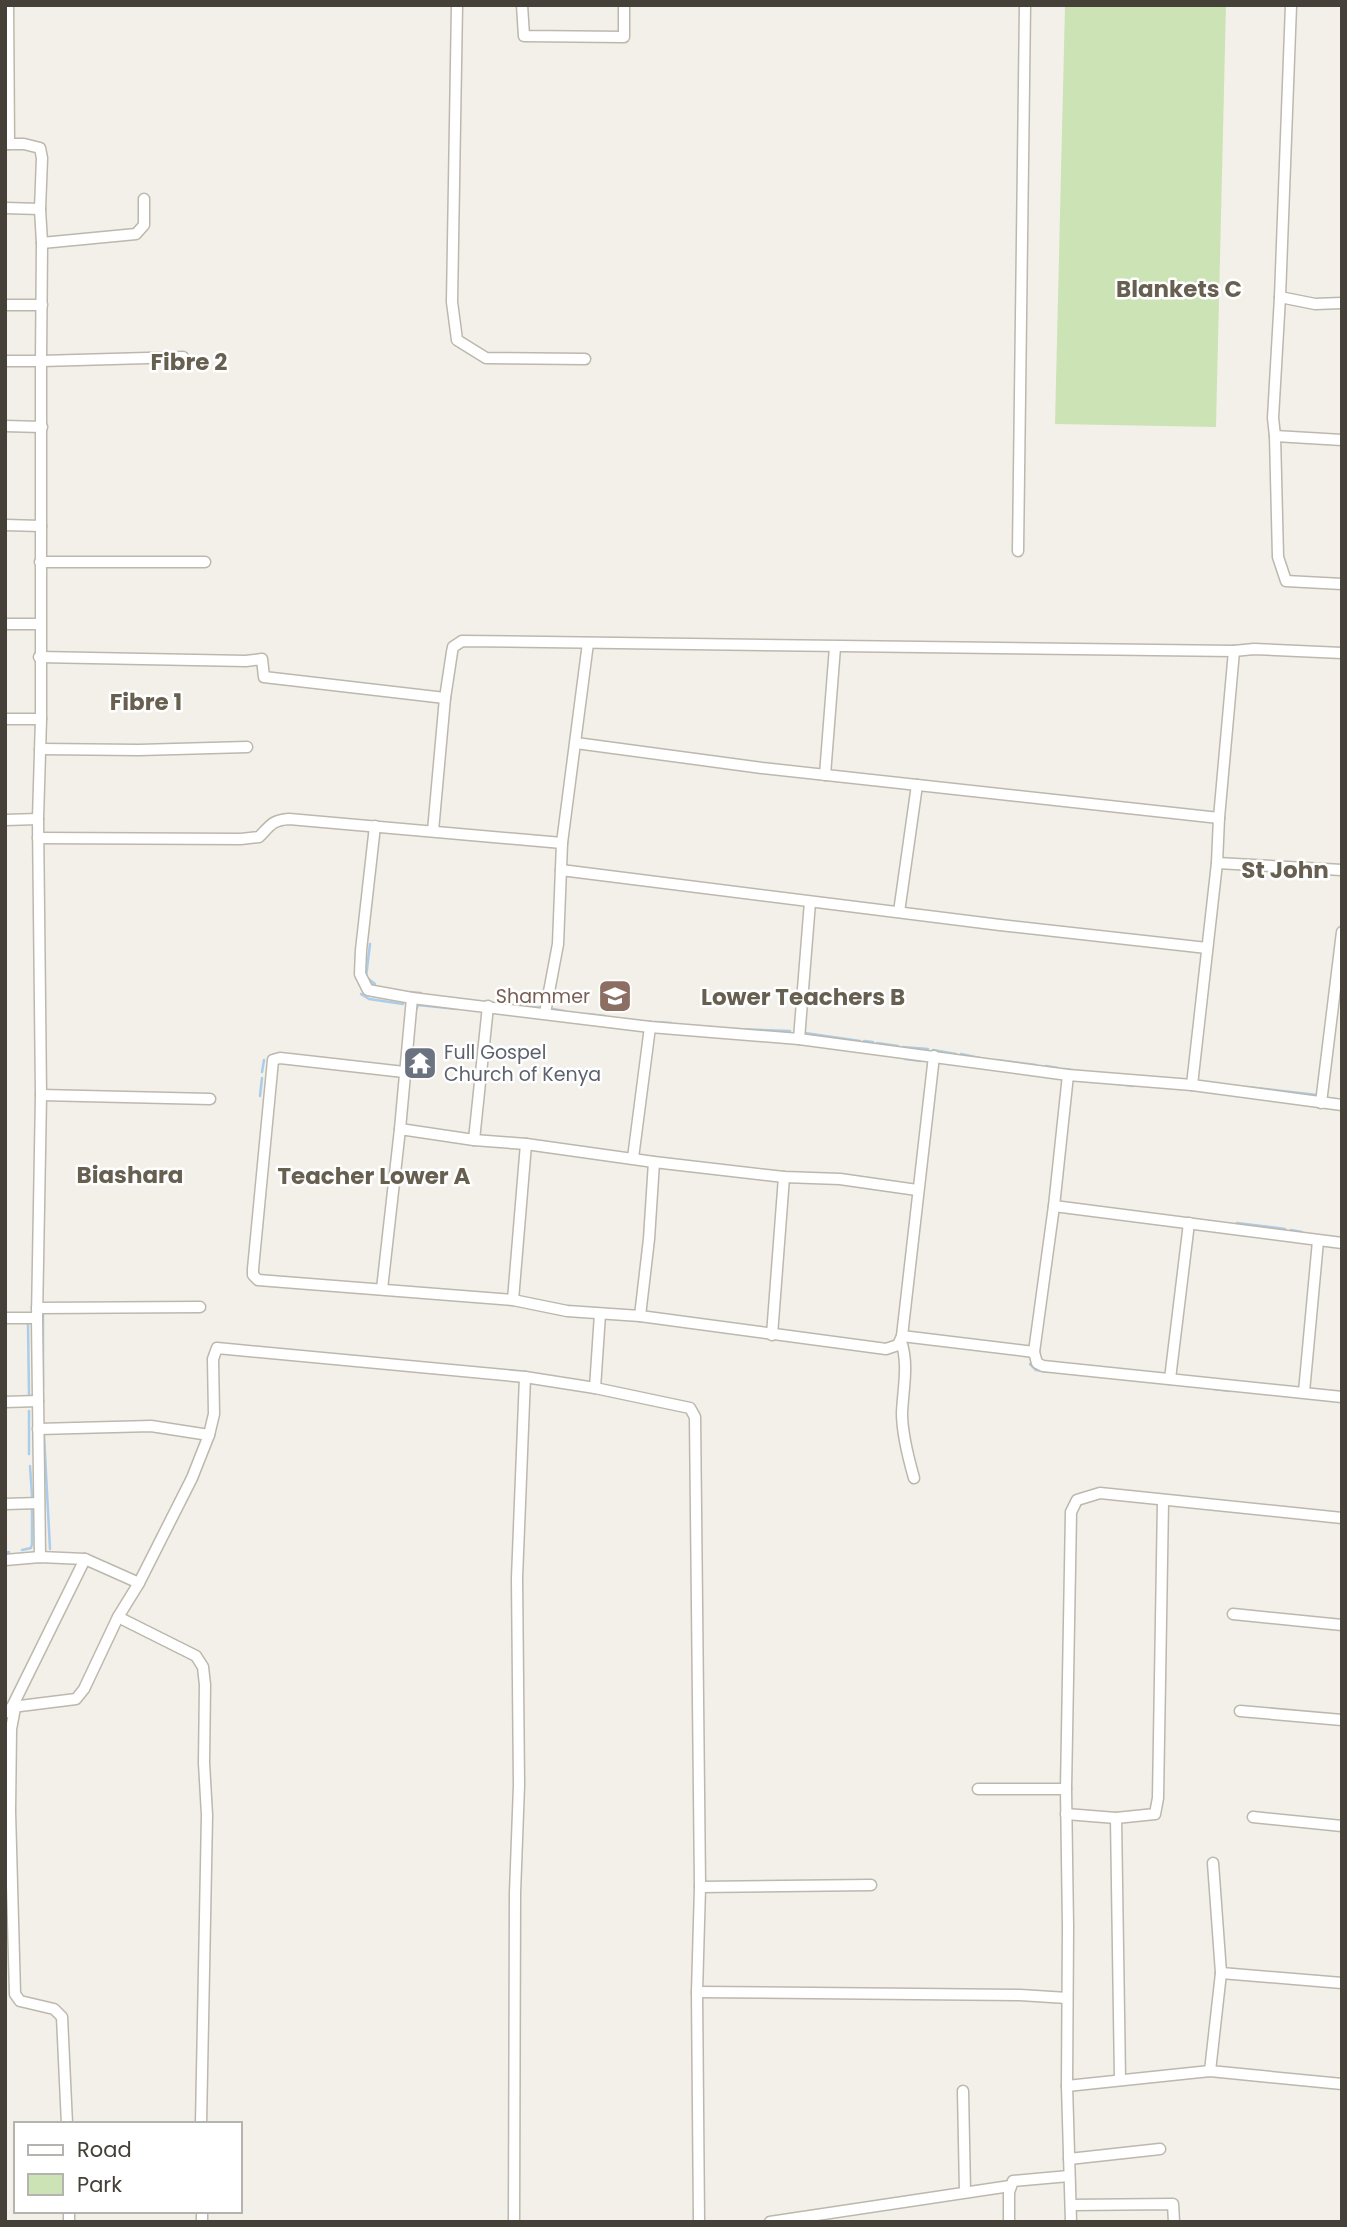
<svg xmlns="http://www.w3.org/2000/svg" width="1347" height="2227" font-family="Poppins,sans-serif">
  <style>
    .green { fill: #cce3b5 }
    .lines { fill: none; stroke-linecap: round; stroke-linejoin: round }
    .stream { stroke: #abcde9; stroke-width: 2.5 }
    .street-casing { stroke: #bdb8ac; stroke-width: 13 }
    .street { stroke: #fff; stroke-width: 10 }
    .labels { text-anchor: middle; stroke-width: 5; stroke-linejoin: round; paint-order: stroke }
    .education-label { font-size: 19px; fill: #785e54; stroke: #fff; text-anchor: end }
    .worship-label { font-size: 19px; fill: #5b616d; stroke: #fff; text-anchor: start }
    .quarter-label { font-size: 23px; font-weight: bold; fill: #675f50; stroke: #fff }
  </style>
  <rect width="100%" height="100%" fill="#f2f0e9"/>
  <!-- green -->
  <path class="green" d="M1065,5H1226L1216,427L1055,424Z"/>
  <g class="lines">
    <!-- stream -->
    <g class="stream">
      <path d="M370,944L366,977L375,984"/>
      <path d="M410,992L421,993"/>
      <path d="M361,994L369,999L403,1004"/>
      <path d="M496,1003L542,1008"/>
      <path d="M553,1009L564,1011"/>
      <path d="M415,1012L418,1005L457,1009"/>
      <path d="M588,1014L605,1016"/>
      <path d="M655,1022L671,1023"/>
      <path d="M734,1029L790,1031"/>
      <path d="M805,1033L860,1041"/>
      <path d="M864,1041L873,1042"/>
      <path d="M877,1043L898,1046"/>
      <path d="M903,1047L928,1049"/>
      <path d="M933,1050L956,1054"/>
      <path d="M961,1054L980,1058"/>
      <path d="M905,1059L921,1061"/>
      <path d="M997,1060L1036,1065"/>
      <path d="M1046,1066L1058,1068"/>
      <path d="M1064,1069L1079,1071"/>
      <path d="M262,1072L264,1060"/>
      <path d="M1118,1084L1133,1086"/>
      <path d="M1247,1087L1317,1095"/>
      <path d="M260,1096L262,1078"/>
      <path d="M1237,1223L1285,1229"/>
      <path d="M1291,1230L1302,1232"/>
      <path d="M43,1315V1386"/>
      <path d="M28,1324L29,1395"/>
      <path d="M1030,1364L1036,1370L1048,1372"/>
      <path d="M1213,1389L1230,1391"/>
      <path d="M44,1435L50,1549"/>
      <path d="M29,1454V1411"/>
      <path d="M30,1466L32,1496"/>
      <path d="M22,1550L31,1548L32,1544V1508"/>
      <path d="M5,1553L9,1552"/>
    </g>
    <!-- street casing -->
    <g class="street-casing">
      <g id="street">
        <path d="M8,5L9,144"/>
        <path d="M457,5L452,302L457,340L486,358L585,359"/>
        <path d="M522,5L524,36L624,37V5"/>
        <path d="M1291,5L1280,297L1273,418L1275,436L1278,557L1286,581L1342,584"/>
        <path d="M5,144H24L40,148L42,158L40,209L42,243L41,361L183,357"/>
        <path d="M5,208L40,209"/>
        <path d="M42,243L136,234L144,225V199"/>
        <path d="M1280,297L1315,304L1342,303"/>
        <path d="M5,305H42"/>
        <path d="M5,361H41V719L38,819L41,1095L37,1318L40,1557"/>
        <path d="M5,426L42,427"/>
        <path d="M1275,436L1342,440"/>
        <path d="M5,525L41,526"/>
        <path d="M1018,551L1025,5"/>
        <path d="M40,562H205"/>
        <path d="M5,624H40"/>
        <path d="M1234,651L1254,649L1342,653"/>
        <path d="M39,657L246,661L262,659L264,677L445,698"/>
        <path d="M5,719H41"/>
        <path d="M576,743L762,768L1219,818"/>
        <path d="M40,749L139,750L247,747"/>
        <path d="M825,775L835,647"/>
        <path d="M5,820L38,819"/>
        <path d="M375,826L361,950L360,974L368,990L412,998L650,1027L799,1039L1068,1075L1192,1085L1342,1105"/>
        <path d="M433,831L445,698L452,652L453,647L462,641L1234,651L1219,818L1217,863L1192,1085"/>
        <path d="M38,838L241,839L259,837C270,826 272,820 289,819L562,843"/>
        <path d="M1217,863L1342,870"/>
        <path d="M561,870L1000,925L1207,948"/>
        <path d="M899,912L917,785"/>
        <path d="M545,1013L558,944L562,843L588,643"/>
        <path d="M799,1039L810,902"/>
        <path d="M404,1072L280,1058L273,1060L253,1269V1275L258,1280L513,1300L567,1311L640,1316L886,1349L898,1345L902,1336L934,1056"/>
        <path d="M1068,1075L1054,1206L1034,1352L1037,1363L1043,1366L1342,1397"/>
        <path d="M41,1095L210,1099"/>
        <path d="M1321,1103L1342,932"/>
        <path d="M400,1129L474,1140L526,1144L654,1162L784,1177L840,1179L917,1190"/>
        <path d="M474,1140L488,1006"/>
        <path d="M633,1158L650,1027"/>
        <path d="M1054,1206L1342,1243"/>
        <path d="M382,1289L400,1129L412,998"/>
        <path d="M513,1300L526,1144"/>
        <path d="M37,1308L200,1307"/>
        <path d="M640,1316L649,1239L654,1162"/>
        <path d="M5,1318H37"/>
        <path d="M772,1335L784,1177"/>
        <path d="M902,1336L1034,1352"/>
        <path d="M901,1341C909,1365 903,1388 902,1413C902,1434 908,1457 914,1478"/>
        <path d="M1170,1379L1189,1223"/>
        <path d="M595,1388L600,1314"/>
        <path d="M1304,1392L1318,1241"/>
        <path d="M5,1402L38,1401"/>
        <path d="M38,1429L151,1426L209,1435"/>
        <path d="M5,1504L39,1503"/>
        <path d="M5,1560L40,1557L85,1559L139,1583"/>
        <path d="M1233,1614L1342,1625"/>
        <path d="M118,1617L196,1656L203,1667L205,1685L204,1763L207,1815L201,2124"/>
        <path d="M12,1707L76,1699L84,1689L118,1617L139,1583L192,1478L209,1435L214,1414L213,1359L217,1348L525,1377L595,1388L690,1408L695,1417L700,1887L697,1992L699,2222"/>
        <path d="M15,1708L11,1729L10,1812L15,1994L20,2001L54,2009L62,2017L67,2124"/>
        <path d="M1240,1711L1342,1720"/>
        <path d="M5,1713L12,1707L85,1559"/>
        <path d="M978,1789H1066"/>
        <path d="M1066,1814L1116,1818L1155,1814L1158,1798L1163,1501"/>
        <path d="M1253,1817L1342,1826"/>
        <path d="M1116,1818L1120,2080"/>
        <path d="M700,1887L871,1885"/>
        <path d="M1221,1973L1342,1983"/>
        <path d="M697,1992L1020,1995L1067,1998"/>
        <path d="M1210,2071L1221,1973L1213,1863"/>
        <path d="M1067,2086L1210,2071L1342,2084"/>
        <path d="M963,2091L965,2192"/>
        <path d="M1069,2159L1160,2149"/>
        <path d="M1071,2205L1173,2204L1174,2222"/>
        <path d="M69,2211V2222"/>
        <path d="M202,2222V2211"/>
        <path d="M514,2222L515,1893L519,1785L517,1578L525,1377"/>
        <path d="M770,2222L1010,2186"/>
        <path d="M1009,2222V2192L1013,2181L1069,2176"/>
        <path d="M1071,2222L1067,2086L1068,1927L1066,1789L1071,1512L1077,1500L1100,1493L1342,1518"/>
      </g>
    </g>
    <!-- street -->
    <use href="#street" class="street"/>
  </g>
  <!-- icons -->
  <defs>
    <g id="school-square" transform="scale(1.75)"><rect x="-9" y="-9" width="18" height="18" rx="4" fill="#8d6e63" stroke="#fff"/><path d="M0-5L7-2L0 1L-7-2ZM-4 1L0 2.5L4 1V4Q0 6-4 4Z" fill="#fff"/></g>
    <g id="temple-square" transform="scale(1.75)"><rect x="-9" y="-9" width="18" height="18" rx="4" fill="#6b7280" stroke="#fff"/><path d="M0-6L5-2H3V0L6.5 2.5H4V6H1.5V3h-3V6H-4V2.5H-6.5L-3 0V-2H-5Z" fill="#fff"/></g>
  </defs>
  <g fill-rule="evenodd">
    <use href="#school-square" x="615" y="996"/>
    <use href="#temple-square" x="420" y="1063"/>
  </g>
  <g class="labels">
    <!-- education labels -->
    <g class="education-label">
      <text x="590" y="1003">Shammer</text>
    </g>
    <!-- worship labels -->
    <g class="worship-label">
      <text x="444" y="1059">Full Gospel<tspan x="444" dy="22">Church of Kenya</tspan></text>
    </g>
    <!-- quarter labels -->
    <g class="quarter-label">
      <text x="1179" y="297">Blankets C</text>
      <text x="189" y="370">Fibre 2</text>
      <text x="146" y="710">Fibre 1</text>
      <text x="1285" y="878">St John</text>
      <text x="803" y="1005">Lower Teachers B</text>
      <text x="130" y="1183">Biashara</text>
      <text x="374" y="1184">Teacher Lower A</text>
    </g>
  </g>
  <!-- border -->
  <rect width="1347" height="2227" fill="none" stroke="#454138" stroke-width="14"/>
  <!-- legend -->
  <rect x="14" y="2122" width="228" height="91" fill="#ffffff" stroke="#b5b3af" stroke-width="2"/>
  <rect x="28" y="2145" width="35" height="10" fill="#ffffff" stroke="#b5b3af" stroke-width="2"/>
  <text x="77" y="2157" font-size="21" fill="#454138">Road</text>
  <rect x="28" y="2174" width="35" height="21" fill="#cce3b5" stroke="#b5b3af" stroke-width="2"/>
  <text x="77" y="2192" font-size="21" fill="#454138">Park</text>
</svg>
